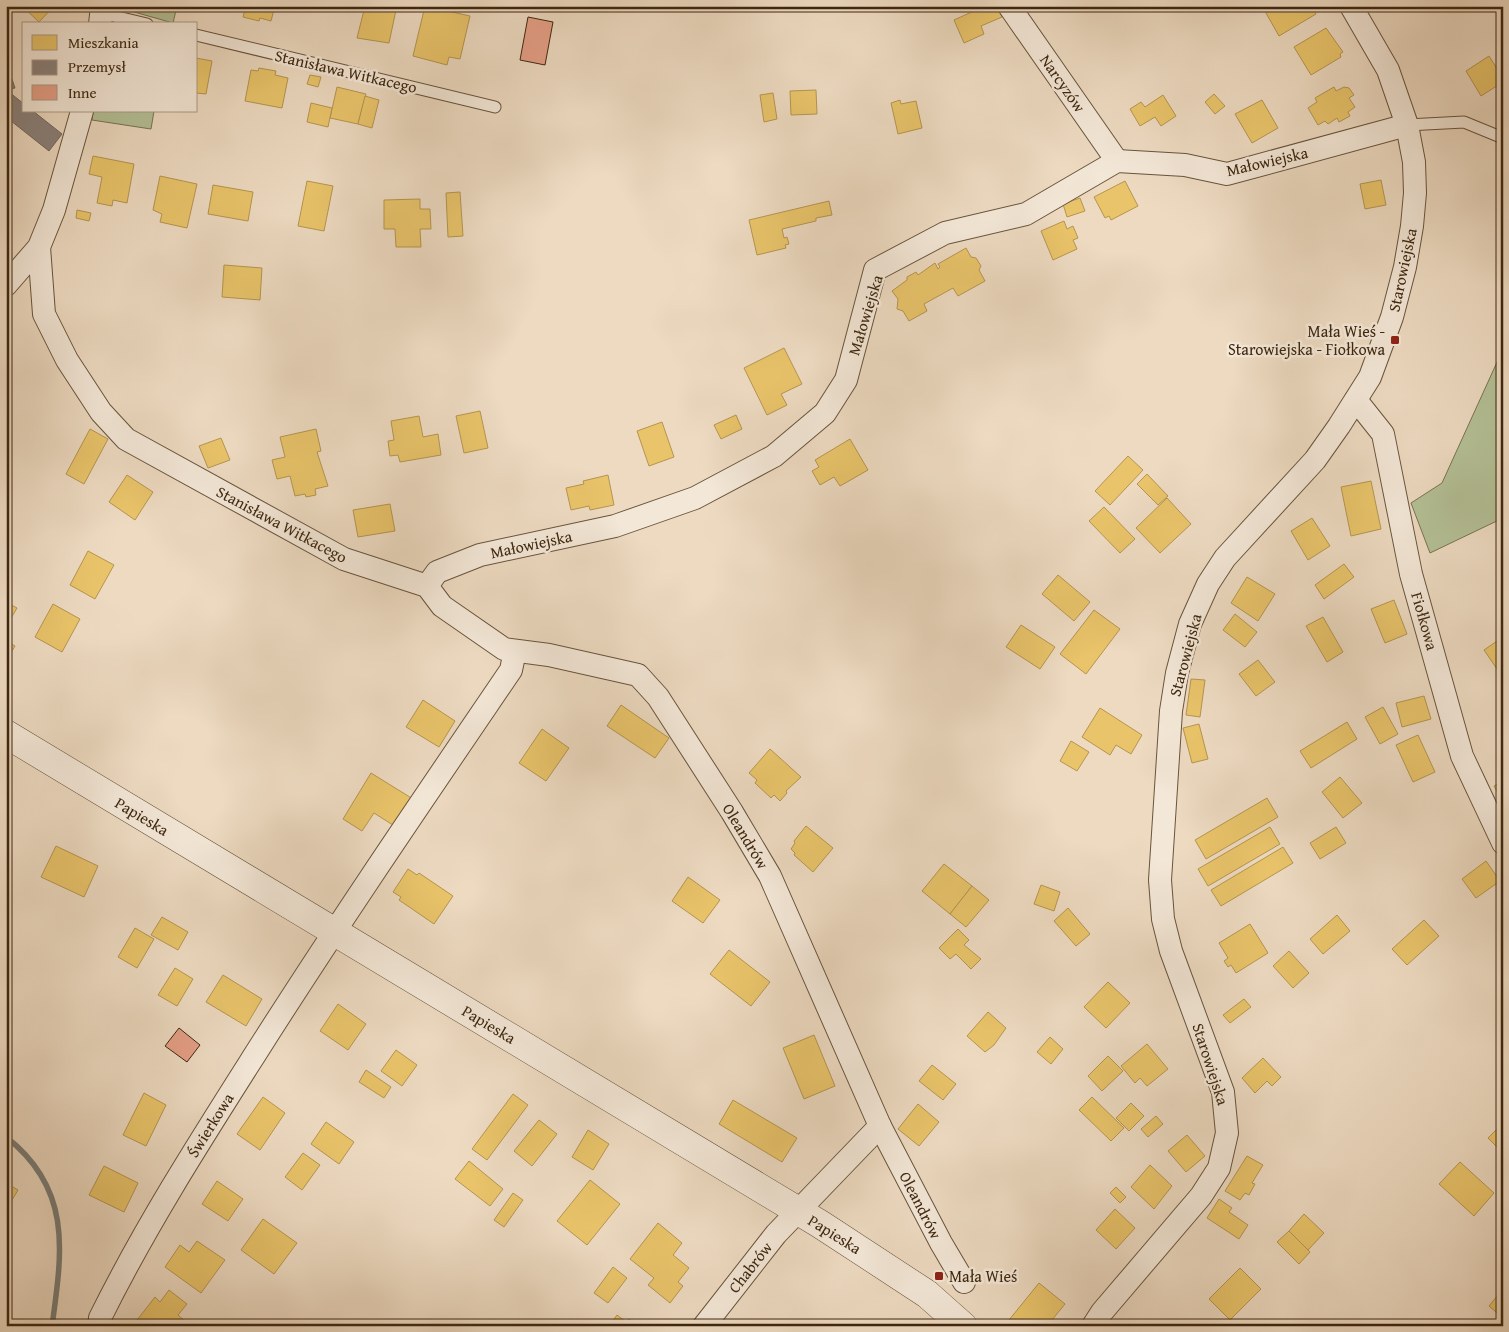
<svg xmlns="http://www.w3.org/2000/svg" width="1509" height="1332" font-family="'Gentium Book Plus',serif">
  <style>
    .green { fill: #b4c096; stroke: #787453 }
    .homes { fill: #e9c46a; stroke: #b5954f }
    .industry { fill: #8a817c; stroke: #73665c }
    .lines { fill: none; stroke-linecap: round; stroke-linejoin: round }
    .stream { stroke: #787d78; stroke-width: 5.5 }
    .building { fill: #e59f86; stroke: #3d2710 }
    .service-casing { stroke: #69543c; stroke-width: 13 }
    .minor-casing { stroke: #69543c; stroke-width: 24 }
    .tertiary-casing { stroke: #69543c; stroke-width: 29 }
    .service { stroke: #f3e7d7; stroke-width: 11 }
    .minor { stroke: #f3e7d7; stroke-width: 22 }
    .tertiary { stroke: #f3e7d7; stroke-width: 28 }
    .poi-dot { fill: #8f2418; stroke: #f3e7d7; stroke-width: 2 }
    .labels { text-anchor: middle; stroke-width: 5; stroke-linejoin: round; paint-order: stroke }
    .street-label { font-size: 16px; fill: #3d2710; stroke: #f3e7d7 }
    .poi-label { font-size: 16px; fill: #3d2710; stroke: #f3e7d7; text-anchor: end }
  </style>
  <rect width="100%" height="100%" fill="#eddac1"/>
  <filter id="stains"><feTurbulence type="fractalNoise" baseFrequency=".004" numOctaves="4"/><feColorMatrix values="0 0 0 0 .2 0 0 0 0 .09 0 0 0 0 .02 0 0 0 .5 -.17"/></filter>
  <radialGradient id="worn" r=".72"><stop offset=".6" stop-color="#630" stop-opacity="0"/><stop offset="1" stop-color="#630" stop-opacity=".3"/></radialGradient>
  <!-- green -->
  <g class="green">
    <path d="M113,6H177L173,23Z"/>
    <path d="M93,111H154L151,129L92,120Z"/>
    <path d="M1503,349V518L1430,553L1411,503L1442,483Z"/>
  </g>
  <!-- homes -->
  <g class="homes">
    <path d="M22,6H54L39,22Z"/>
    <path d="M246,6H275L271,21L260,18L259,21L243,17Z"/>
    <path d="M365,6H380L396,10L389,43L357,38Z"/>
    <path d="M425,6L470,16L460,59L449,57L447,65L413,56Z"/>
    <path d="M985,6H997L1002,17L981,26L984,34L964,43L954,20Z"/>
    <path d="M1262,6H1312L1316,14L1279,36Z"/>
    <path d="M1326,28L1343,52L1340,54L1341,57L1311,75L1294,47Z"/>
    <path d="M1489,56L1503,78V82L1481,96L1466,71Z"/>
    <path d="M196,58L212,61L206,94L196,93Z"/>
    <path d="M259,68L276,71L275,75L288,78L282,108L245,101L251,70L258,71Z"/>
    <path d="M310,75L321,77L318,87L307,84Z"/>
    <path d="M337,87L366,94L358,124L330,118Z"/>
    <path d="M1334,87L1336,91L1344,87L1349,88L1354,95L1349,98L1355,107L1348,112L1350,116L1339,122L1337,118L1328,124L1325,121L1318,125L1308,108L1317,102L1315,98Z"/>
    <path d="M816,90L817,114L791,115L790,91Z"/>
    <path d="M773,93L777,119L764,122L760,95Z"/>
    <path d="M1214,94L1225,106L1215,114L1205,102Z"/>
    <path d="M1163,95L1176,116L1161,126L1155,117L1140,126L1130,109L1141,102L1145,107Z"/>
    <path d="M365,96L379,100L372,128L358,124Z"/>
    <path d="M900,100L901,104L916,101L922,128L898,134L891,103Z"/>
    <path d="M1262,100L1278,128L1252,143L1235,114Z"/>
    <path d="M311,103L332,108L328,127L307,122Z"/>
    <path d="M93,156L134,164L127,203L113,200L112,206L97,203L102,177L89,174Z"/>
    <path d="M160,176L197,184L187,228L160,222L162,214L153,210Z"/>
    <path d="M1381,180L1386,205L1365,209L1360,184Z"/>
    <path d="M307,181L333,186L324,231L298,226Z"/>
    <path d="M1125,181L1138,206L1111,220L1109,216L1105,218L1094,197Z"/>
    <path d="M213,185L253,192L248,221L208,214Z"/>
    <path d="M460,192L463,236L448,237L446,193Z"/>
    <path d="M1080,198L1085,211L1067,217L1063,204Z"/>
    <path d="M420,199V209H430L431,229H420L421,247H396L395,229H384V200Z"/>
    <path d="M829,201L832,215L816,218V221L782,229L784,238L787,237L789,244L785,245L786,248L757,255L749,220Z"/>
    <path d="M77,210L91,213L89,221L76,218Z"/>
    <path d="M1064,221L1067,229L1073,226L1078,238L1073,240L1077,249L1053,260L1041,231Z"/>
    <path d="M966,248L971,257L976,258L981,266L979,270L985,281L958,296L953,288L924,304L927,311L909,321L903,311L897,309L898,299L892,291L907,280V277L916,272L918,275L935,263L938,269L940,267L938,264Z"/>
    <path d="M224,265L262,268L260,300L222,297Z"/>
    <path d="M784,348L802,384L781,394L787,405L767,415L744,368Z"/>
    <path d="M480,411L488,448L464,453L456,416Z"/>
    <path d="M736,415L742,429L721,439L714,425Z"/>
    <path d="M419,416L423,437L438,434L441,455L400,462L398,455L390,456L388,441L394,440L391,421Z"/>
    <path d="M662,422L674,457L649,466L637,431Z"/>
    <path d="M90,429L108,439L84,484L66,474Z"/>
    <path d="M316,429L321,451L317,452L328,486L315,489L316,495L306,497L305,494L295,496L290,476L277,479L272,460L285,457L280,437Z"/>
    <path d="M221,438L230,460L208,468L199,446Z"/>
    <path d="M850,439L868,470L840,486L834,477L820,485L812,471L819,467L815,460Z"/>
    <path d="M1128,456L1143,470L1110,505L1095,491Z"/>
    <path d="M1147,474L1168,496L1158,505L1137,484Z"/>
    <path d="M127,475L153,492L135,520L109,502Z"/>
    <path d="M608,475L614,505L590,510L589,506L571,510L566,488L584,484L583,481Z"/>
    <path d="M1371,481L1381,529L1351,536L1341,487Z"/>
    <path d="M1167,498L1191,524L1160,553L1136,528Z"/>
    <path d="M390,504L395,531L358,537L353,510Z"/>
    <path d="M1104,507L1135,539L1120,553L1089,521Z"/>
    <path d="M1312,518L1330,546L1308,560L1291,531Z"/>
    <path d="M88,551L114,565L95,599L70,585Z"/>
    <path d="M1344,564L1354,577L1324,599L1315,585Z"/>
    <path d="M1058,575L1090,602L1074,621L1042,594Z"/>
    <path d="M1247,577L1275,594L1258,621L1231,603Z"/>
    <path d="M1394,600L1407,634L1385,643L1371,609Z"/>
    <path d="M6,602L17,608L6,627Z"/>
    <path d="M53,604L80,619L62,652L35,637Z"/>
    <path d="M1094,610L1120,629L1086,674L1060,654Z"/>
    <path d="M1235,614L1257,632L1245,647L1223,630Z"/>
    <path d="M1323,617L1343,652L1327,662L1306,626Z"/>
    <path d="M1021,625L1055,647L1040,669L1006,647Z"/>
    <path d="M1503,637V665L1497,669L1484,650Z"/>
    <path d="M6,641L15,646L6,661Z"/>
    <path d="M1258,660L1275,682L1256,696L1239,674Z"/>
    <path d="M1191,679L1205,680L1200,717L1186,715Z"/>
    <path d="M1424,696L1431,719L1402,727L1396,703Z"/>
    <path d="M423,700L455,721L439,747L406,727Z"/>
    <path d="M621,705L669,738L655,758L607,726Z"/>
    <path d="M1383,707L1398,734L1380,744L1365,717Z"/>
    <path d="M1100,708L1142,735L1131,754L1116,745L1110,755L1082,737Z"/>
    <path d="M1347,722L1357,739L1311,768L1300,751Z"/>
    <path d="M1199,724L1208,759L1192,763L1183,728Z"/>
    <path d="M542,729L569,748L546,781L519,763Z"/>
    <path d="M1418,735L1435,772L1413,782L1396,745Z"/>
    <path d="M1071,741L1089,752L1077,771L1060,761Z"/>
    <path d="M770,749L801,777L786,791L787,793L780,801L774,795L771,798L755,783L757,780L749,773Z"/>
    <path d="M371,773L413,799L396,827L374,813L362,831L343,819Z"/>
    <path d="M1340,777L1362,803L1343,818L1322,792Z"/>
    <path d="M1503,781V802L1494,786Z"/>
    <path d="M1267,798L1278,817L1206,859L1195,840Z"/>
    <path d="M806,826L833,848L813,872L794,855L795,853L791,849L795,843L794,841Z"/>
    <path d="M1270,827L1280,844L1208,886L1198,869Z"/>
    <path d="M1336,827L1346,843L1320,859L1310,843Z"/>
    <path d="M56,846L98,866L84,897L41,877Z"/>
    <path d="M1283,847L1293,863L1221,906L1211,890Z"/>
    <path d="M1486,861L1500,881L1476,898L1462,879Z"/>
    <path d="M944,864L972,886L950,914L922,891Z"/>
    <path d="M408,869L417,875L419,873L453,896L434,924L399,900L401,897L393,892Z"/>
    <path d="M688,877L720,900L703,923L672,901Z"/>
    <path d="M1041,885L1060,892L1054,911L1034,904Z"/>
    <path d="M972,886L989,900L966,927L950,914Z"/>
    <path d="M1068,908L1090,934L1076,946L1054,921Z"/>
    <path d="M1337,915L1350,931L1323,954L1310,939Z"/>
    <path d="M162,917L188,932L178,950L151,935Z"/>
    <path d="M1424,920L1439,936L1407,965L1392,949Z"/>
    <path d="M1250,924L1268,953L1236,973L1231,965L1228,967L1224,961L1228,958L1219,943Z"/>
    <path d="M135,928L154,939L137,968L118,957Z"/>
    <path d="M958,929L969,940L964,945L981,959L971,969L956,954L950,959L939,948Z"/>
    <path d="M729,950L770,982L751,1006L710,974Z"/>
    <path d="M1289,951L1309,973L1293,988L1273,966Z"/>
    <path d="M175,968L193,979L177,1006L158,995Z"/>
    <path d="M223,975L262,999L246,1026L206,1002Z"/>
    <path d="M1108,982L1130,1003L1106,1028L1084,1007Z"/>
    <path d="M1244,999L1251,1007L1230,1023L1223,1015Z"/>
    <path d="M338,1004L366,1024L348,1050L320,1031Z"/>
    <path d="M988,1012L1006,1028L994,1045L985,1052L967,1036Z"/>
    <path d="M814,1035L835,1086L804,1099L783,1048Z"/>
    <path d="M1050,1037L1063,1049L1051,1064L1037,1052Z"/>
    <path d="M1147,1044L1168,1069L1147,1086L1140,1078L1135,1083L1121,1066Z"/>
    <path d="M396,1050L417,1065L402,1086L381,1071Z"/>
    <path d="M1108,1056L1123,1071L1102,1091L1088,1076Z"/>
    <path d="M1263,1058L1281,1077L1272,1086L1267,1081L1255,1093L1242,1078Z"/>
    <path d="M932,1065L956,1084L943,1100L919,1081Z"/>
    <path d="M366,1070L391,1087L384,1098L359,1082Z"/>
    <path d="M144,1093L166,1105L146,1146L123,1135Z"/>
    <path d="M513,1094L528,1105L487,1160L472,1149Z"/>
    <path d="M263,1097L285,1113L260,1150L237,1134Z"/>
    <path d="M1092,1097L1124,1128L1111,1141L1079,1110Z"/>
    <path d="M733,1100L797,1138L782,1162L719,1124Z"/>
    <path d="M1131,1103L1144,1116L1129,1131L1116,1118Z"/>
    <path d="M918,1104L939,1122L919,1146L898,1129Z"/>
    <path d="M1156,1116L1163,1124L1148,1137L1141,1129Z"/>
    <path d="M539,1120L557,1134L532,1166L514,1151Z"/>
    <path d="M326,1122L354,1142L339,1164L311,1144Z"/>
    <path d="M1503,1123V1153L1488,1138Z"/>
    <path d="M588,1130L609,1144L593,1170L572,1157Z"/>
    <path d="M1187,1135L1205,1156L1186,1172L1168,1151Z"/>
    <path d="M303,1153L320,1165L302,1190L285,1177Z"/>
    <path d="M1247,1156L1263,1165L1252,1183L1255,1184L1249,1195L1245,1193L1240,1200L1225,1191Z"/>
    <path d="M469,1161L503,1189L490,1206L455,1179Z"/>
    <path d="M1460,1162L1494,1193L1474,1216L1439,1184Z"/>
    <path d="M1150,1165L1172,1186L1154,1209L1131,1187Z"/>
    <path d="M104,1166L138,1183L124,1212L89,1195Z"/>
    <path d="M590,1180L620,1204L587,1245L557,1221Z"/>
    <path d="M217,1181L243,1199L228,1221L202,1204Z"/>
    <path d="M6,1183L18,1190L6,1210Z"/>
    <path d="M1116,1187L1126,1197L1120,1203L1110,1193Z"/>
    <path d="M513,1193L523,1200L504,1227L494,1220Z"/>
    <path d="M1219,1199L1232,1208L1229,1212L1248,1225L1239,1239L1207,1218Z"/>
    <path d="M1115,1209L1135,1228L1116,1249L1096,1230Z"/>
    <path d="M1304,1214L1324,1233L1308,1250L1289,1231Z"/>
    <path d="M263,1219L297,1243L274,1274L241,1250Z"/>
    <path d="M658,1223L682,1243L673,1255L689,1268L678,1282L683,1286L670,1303L648,1285L654,1278L630,1259Z"/>
    <path d="M1289,1231L1310,1252L1299,1264L1277,1242Z"/>
    <path d="M197,1241L225,1260L201,1293L165,1267L180,1245L189,1252Z"/>
    <path d="M613,1267L627,1278L608,1303L594,1293Z"/>
    <path d="M1240,1268L1261,1289L1230,1320L1209,1299Z"/>
    <path d="M1039,1283L1065,1304L1047,1326H1016L1009,1320Z"/>
    <path d="M1503,1289V1318L1489,1306Z"/>
    <path d="M169,1290L187,1304L178,1315L186,1322L183,1326L134,1324L155,1297L160,1302Z"/>
    <path d="M617,1315L626,1322L629,1319L638,1326H609Z"/>
  </g>
  <!-- industry -->
  <g class="industry">
    <path d="M6,33L12,39L6,46Z"/>
    <path d="M6,77L12,79L15,88L10,89L6,95Z"/>
    <path d="M9,92L24,104V111H33L62,134L49,151L6,117V95Z"/>
  </g>
  <g class="lines">
    <!-- stream -->
    <path class="stream" d="M6,1137C73,1189 62,1253 52,1326"/>
  </g>
  <!-- building -->
  <g class="building">
    <path d="M528,17L553,22L545,65L520,60Z"/>
    <path d="M179,1028L200,1045L187,1062L165,1046Z"/>
  </g>
  <g class="lines">
    <!-- service casing -->
    <g class="service-casing">
      <g id="service">
        <path d="M101,13L147,24"/>
        <path d="M196,35L495,107"/>
        <path d="M1407,125L1464,122L1503,138"/>
      </g>
    </g>
    <!-- minor casing -->
    <g class="minor-casing">
      <g id="minor">
        <path d="M1009,6L1117,161"/>
        <path d="M100,24L102,6"/>
        <path d="M39,247L44,314L67,360L101,412L126,439L344,559L427,586L442,606L504,649L549,655L638,675L658,697L732,812L770,876L880,1126L941,1243L964,1282"/>
        <path d="M6,285L39,247L54,210L82,111"/>
        <path d="M1356,400L1383,434L1411,574L1462,756L1503,843"/>
        <path d="M427,586L437,572L480,555L615,526L695,498L774,456L825,413L846,380L875,270L945,233L1026,214L1117,161L1185,165L1227,174L1407,125"/>
        <path d="M99,1326L100,1318C145,1227 200,1141 254,1056C337,925 424,798 511,670L515,651"/>
        <path d="M704,1326L776,1234L880,1126"/>
        <path d="M1093,1326L1102,1312L1201,1196L1219,1168L1227,1133L1223,1092L1171,951L1163,919L1160,880L1171,711L1177,673L1190,624L1208,584L1225,558L1315,460L1339,426L1370,377L1392,317L1405,267L1412,226L1415,193L1414,162L1407,125L1388,70L1351,6"/>
      </g>
    </g>
    <!-- tertiary casing -->
    <g class="tertiary-casing">
      <path id="tertiary" d="M6,734L820,1224L927,1294L963,1326"/>
    </g>
    <!-- service -->
    <use href="#service" class="service"/>
    <!-- minor -->
    <use href="#minor" class="minor"/>
    <!-- tertiary -->
    <use href="#tertiary" class="tertiary"/>
  </g>
  <!-- markers -->
  <g class="poi-dot">
    <rect x="1390" y="335" width="10" height="10" rx="2.5"/>
    <rect x="934" y="1271" width="10" height="10" rx="2.5"/>
  </g>
  <g class="labels">
    <!-- street labels -->
    <g class="street-label">
      <text transform="translate(346 71) rotate(13)" y="6">Stanisława Witkacego</text>
      <text transform="translate(1063 83) rotate(55)" y="6">Narcyzów</text>
      <text transform="translate(1267 161) rotate(-13)" y="6">Małowiejska</text>
      <text transform="translate(1402 270) rotate(-78)" y="6">Starowiejska</text>
      <text transform="translate(865 315) rotate(-73)" y="6">Małowiejska</text>
      <text transform="translate(282 524) rotate(28)" y="6">Stanisława Witkacego</text>
      <text transform="translate(531 544) rotate(-12)" y="6">Małowiejska</text>
      <text transform="translate(1425 621) rotate(74)" y="6">Fiołkowa</text>
      <text transform="translate(1185 655) rotate(-75)" y="6">Starowiejska</text>
      <text transform="translate(142 816) rotate(31)" y="6">Papieska</text>
      <text transform="translate(746 836) rotate(59)" y="6">Oleandrów</text>
      <text transform="translate(489 1024) rotate(31)" y="6">Papieska</text>
      <text transform="translate(1211 1064) rotate(72)" y="6">Starowiejska</text>
      <text transform="translate(210 1125) rotate(-58)" y="6">Świerkowa</text>
      <text transform="translate(921 1205) rotate(63)" y="6">Oleandrów</text>
      <text transform="translate(835 1234) rotate(32)" y="6">Papieska</text>
      <text transform="translate(750 1267) rotate(-52)" y="6">Chabrów</text>
    </g>
    <!-- poi labels -->
    <g class="poi-label">
      <text x="1385" y="337">Mała Wieś -<tspan x="1385" dy="18">Starowiejska - Fiołkowa</tspan></text>
      <text x="949" y="1282" text-anchor="start">Mała Wieś</text>
    </g>
  </g>
  <!-- margin -->
  <rect width="1509" height="1332" fill="none" stroke="#eddac1" stroke-width="25"/>
  <rect x="8" y="8" width="1494" height="1317" fill="none" stroke="#3d2710" stroke-width="2.5"/>
  <rect x="12" y="12" width="1484" height="1307" fill="none" stroke="#3d2710"/>
  <!-- legend -->
  <rect x="22" y="22" width="175" height="90" fill="#f3e7d7" stroke="#aa9a87"/>
  <rect x="32" y="35" width="25" height="15" fill="#e9c46a" stroke="#aa9a87"/>
  <text x="68" y="48" font-size="15" fill="#3d2710">Mieszkania</text>
  <rect x="32" y="60" width="25" height="15" fill="#8a817c" stroke="#aa9a87"/>
  <text x="68" y="72" font-size="15" fill="#3d2710">Przemysł</text>
  <rect x="32" y="85" width="25" height="15" fill="#e59f86" stroke="#aa9a87"/>
  <text x="68" y="98" font-size="15" fill="#3d2710">Inne</text>
  <rect width="100%" height="100%" filter="url(#stains)"/>
  <rect width="100%" height="100%" fill="url(#worn)"/>
</svg>
